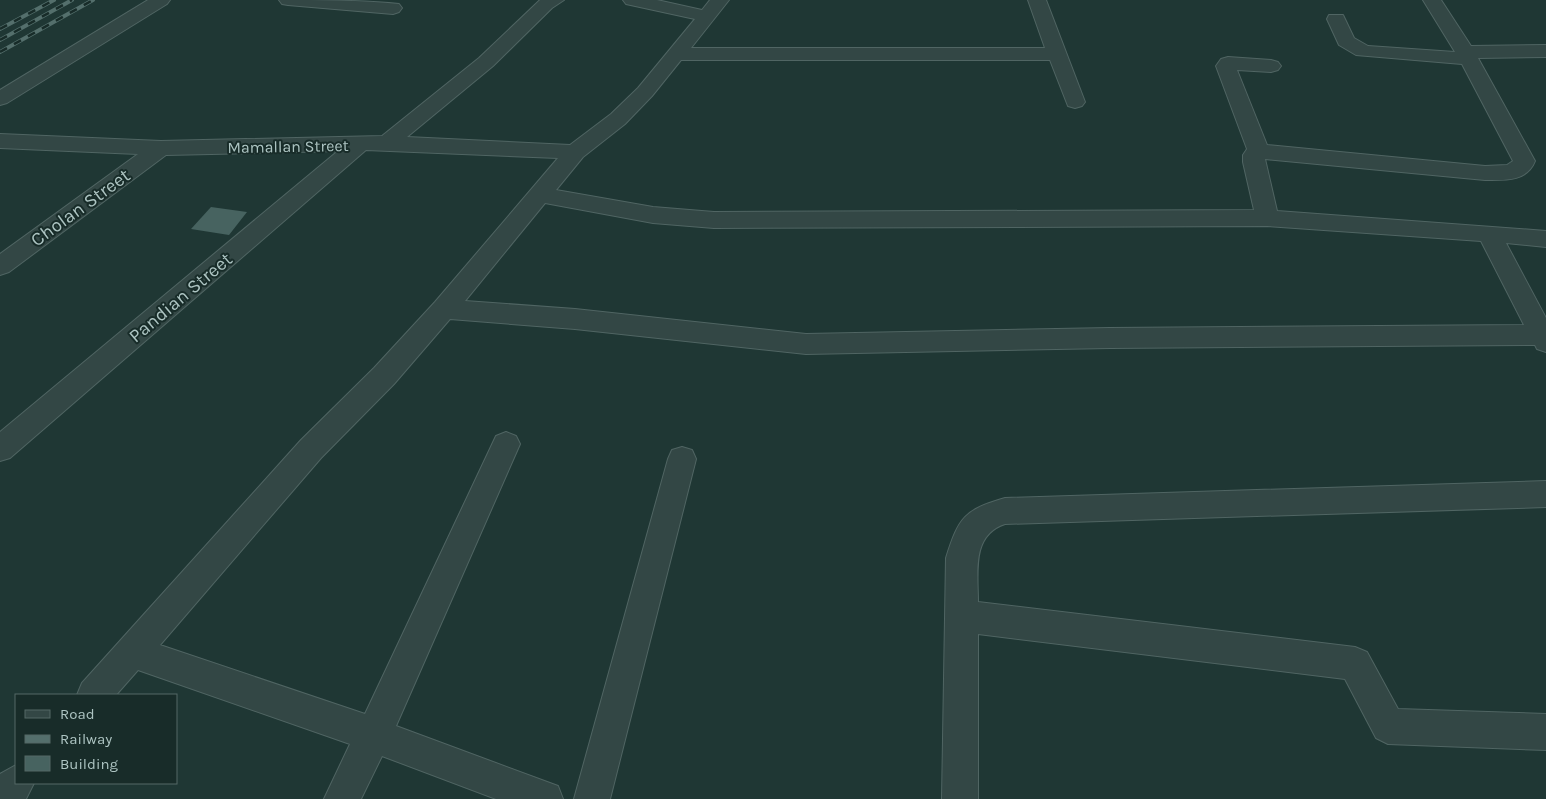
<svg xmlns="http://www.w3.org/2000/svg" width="1546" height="799" font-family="Karla,sans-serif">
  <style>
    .building { fill: #476360 }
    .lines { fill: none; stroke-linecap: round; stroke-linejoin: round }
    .minor-casing { stroke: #506563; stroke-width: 2 }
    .tertiary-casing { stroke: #506563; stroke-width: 2 }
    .minor { fill: #334745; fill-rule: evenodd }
    .tertiary { fill: #334745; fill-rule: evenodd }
    .rail-casing { stroke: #546f6c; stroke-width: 4 }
    .rail { stroke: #182c29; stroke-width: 2.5; stroke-dasharray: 8; stroke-linecap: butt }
    .labels { text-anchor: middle; stroke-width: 4; stroke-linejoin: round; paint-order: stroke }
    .far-street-label { font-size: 16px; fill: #adc4c2; stroke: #182c29 }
    .street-label { font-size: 19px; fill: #adc4c2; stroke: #182c29 }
  </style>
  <rect width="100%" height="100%" fill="#1f3734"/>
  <!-- building -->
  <path class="building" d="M211,207L247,212L229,235L191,229Z"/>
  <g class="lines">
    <!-- minor casing -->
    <g class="minor-casing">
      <g id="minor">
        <path d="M279,0C318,0 362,0 399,4L402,8L399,12L393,14L288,5L282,4Z"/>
        <path d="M540,0H564L552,8L493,66L407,137L570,145L611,114L638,88L695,19L626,4L623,0H657L702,10L710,0H729L691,48H1045L1028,0H1046L1085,102L1082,106L1075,108L1068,106L1050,60H681L652,96L625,124L583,157L556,190L653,207L714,212L1254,210L1243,162V155L1247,149L1216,66L1221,59L1228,57L1271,60L1278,62L1281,66L1278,70L1271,72L1237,70L1267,145L1485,166L1507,165L1513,161L1462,64L1356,55L1339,45L1327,19L1329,15H1343L1354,38L1368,46L1455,52L1423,0H1441L1471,46L1546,45V57L1478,58L1535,161C1527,182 1504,180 1485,180L1265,159L1277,211L1546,231V247L1506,243L1546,318V352L1537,349L1535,345L1110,348L806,354L575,329L450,319L394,384L321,458L160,645L365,714L496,436L506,432L516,436L520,444L396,726L558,786L563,799H496L382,756L361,799H324L350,744L138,670L116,695H77L82,683L301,440L374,368L435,302L558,158L366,150L10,458L0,461V432L338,151L166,155L9,272L0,275V254L138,154L0,148V134L161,141L382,136L479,58ZM545,203L653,223L714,228L1267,226L1481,241L1524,325L1110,328L806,334L575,309L465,301Z"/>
        <path d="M682,447L692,450L696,459L610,799H574L668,459L672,450Z"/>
        <path d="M1546,481V507L1005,524C971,535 978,573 978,602L1355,647L1367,652L1398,709L1546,714V750L1388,744L1376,738L1345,679L978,634V799H942L946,558C959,517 964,510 1005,498Z"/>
        <path d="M16,765V783H34L26,799H0V774Z"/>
      </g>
    </g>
    <!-- tertiary casing -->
    <g class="tertiary-casing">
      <path id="tertiary" d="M148,0H170L167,4L7,103L0,105V90Z"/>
    </g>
    <!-- minor -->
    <use href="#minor" class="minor"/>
    <!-- tertiary -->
    <use href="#tertiary" class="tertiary"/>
    <!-- rail casing -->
    <g class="rail-casing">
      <g id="rail">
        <path d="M0,29L54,0"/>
        <path d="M0,40L72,0"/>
        <path d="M0,52L93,0"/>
      </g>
    </g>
    <!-- rail -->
    <use href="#rail" class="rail"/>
  </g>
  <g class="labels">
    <!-- far-street labels -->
    <g class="far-street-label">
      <text transform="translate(288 146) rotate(-1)" y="6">Mamallan Street</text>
    </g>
    <!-- street labels -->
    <g class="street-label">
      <text transform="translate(80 207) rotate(-36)" y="7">Cholan Street</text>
      <text transform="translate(180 297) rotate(-40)" y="7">Pandian Street</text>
    </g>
  </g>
  <!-- legend -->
  <rect x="15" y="694" width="162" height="90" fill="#182c29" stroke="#546966"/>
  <rect x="25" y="710" width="25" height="8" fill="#334745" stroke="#546966"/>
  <text x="60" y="719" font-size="15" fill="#adc4c2">Road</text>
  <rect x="25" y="735" width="25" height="8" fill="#546f6c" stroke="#546966"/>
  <text x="60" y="744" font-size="15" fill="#adc4c2">Railway</text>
  <rect x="25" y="756" width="25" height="15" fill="#476360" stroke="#546966"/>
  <text x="60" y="769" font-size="15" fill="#adc4c2">Building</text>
</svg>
